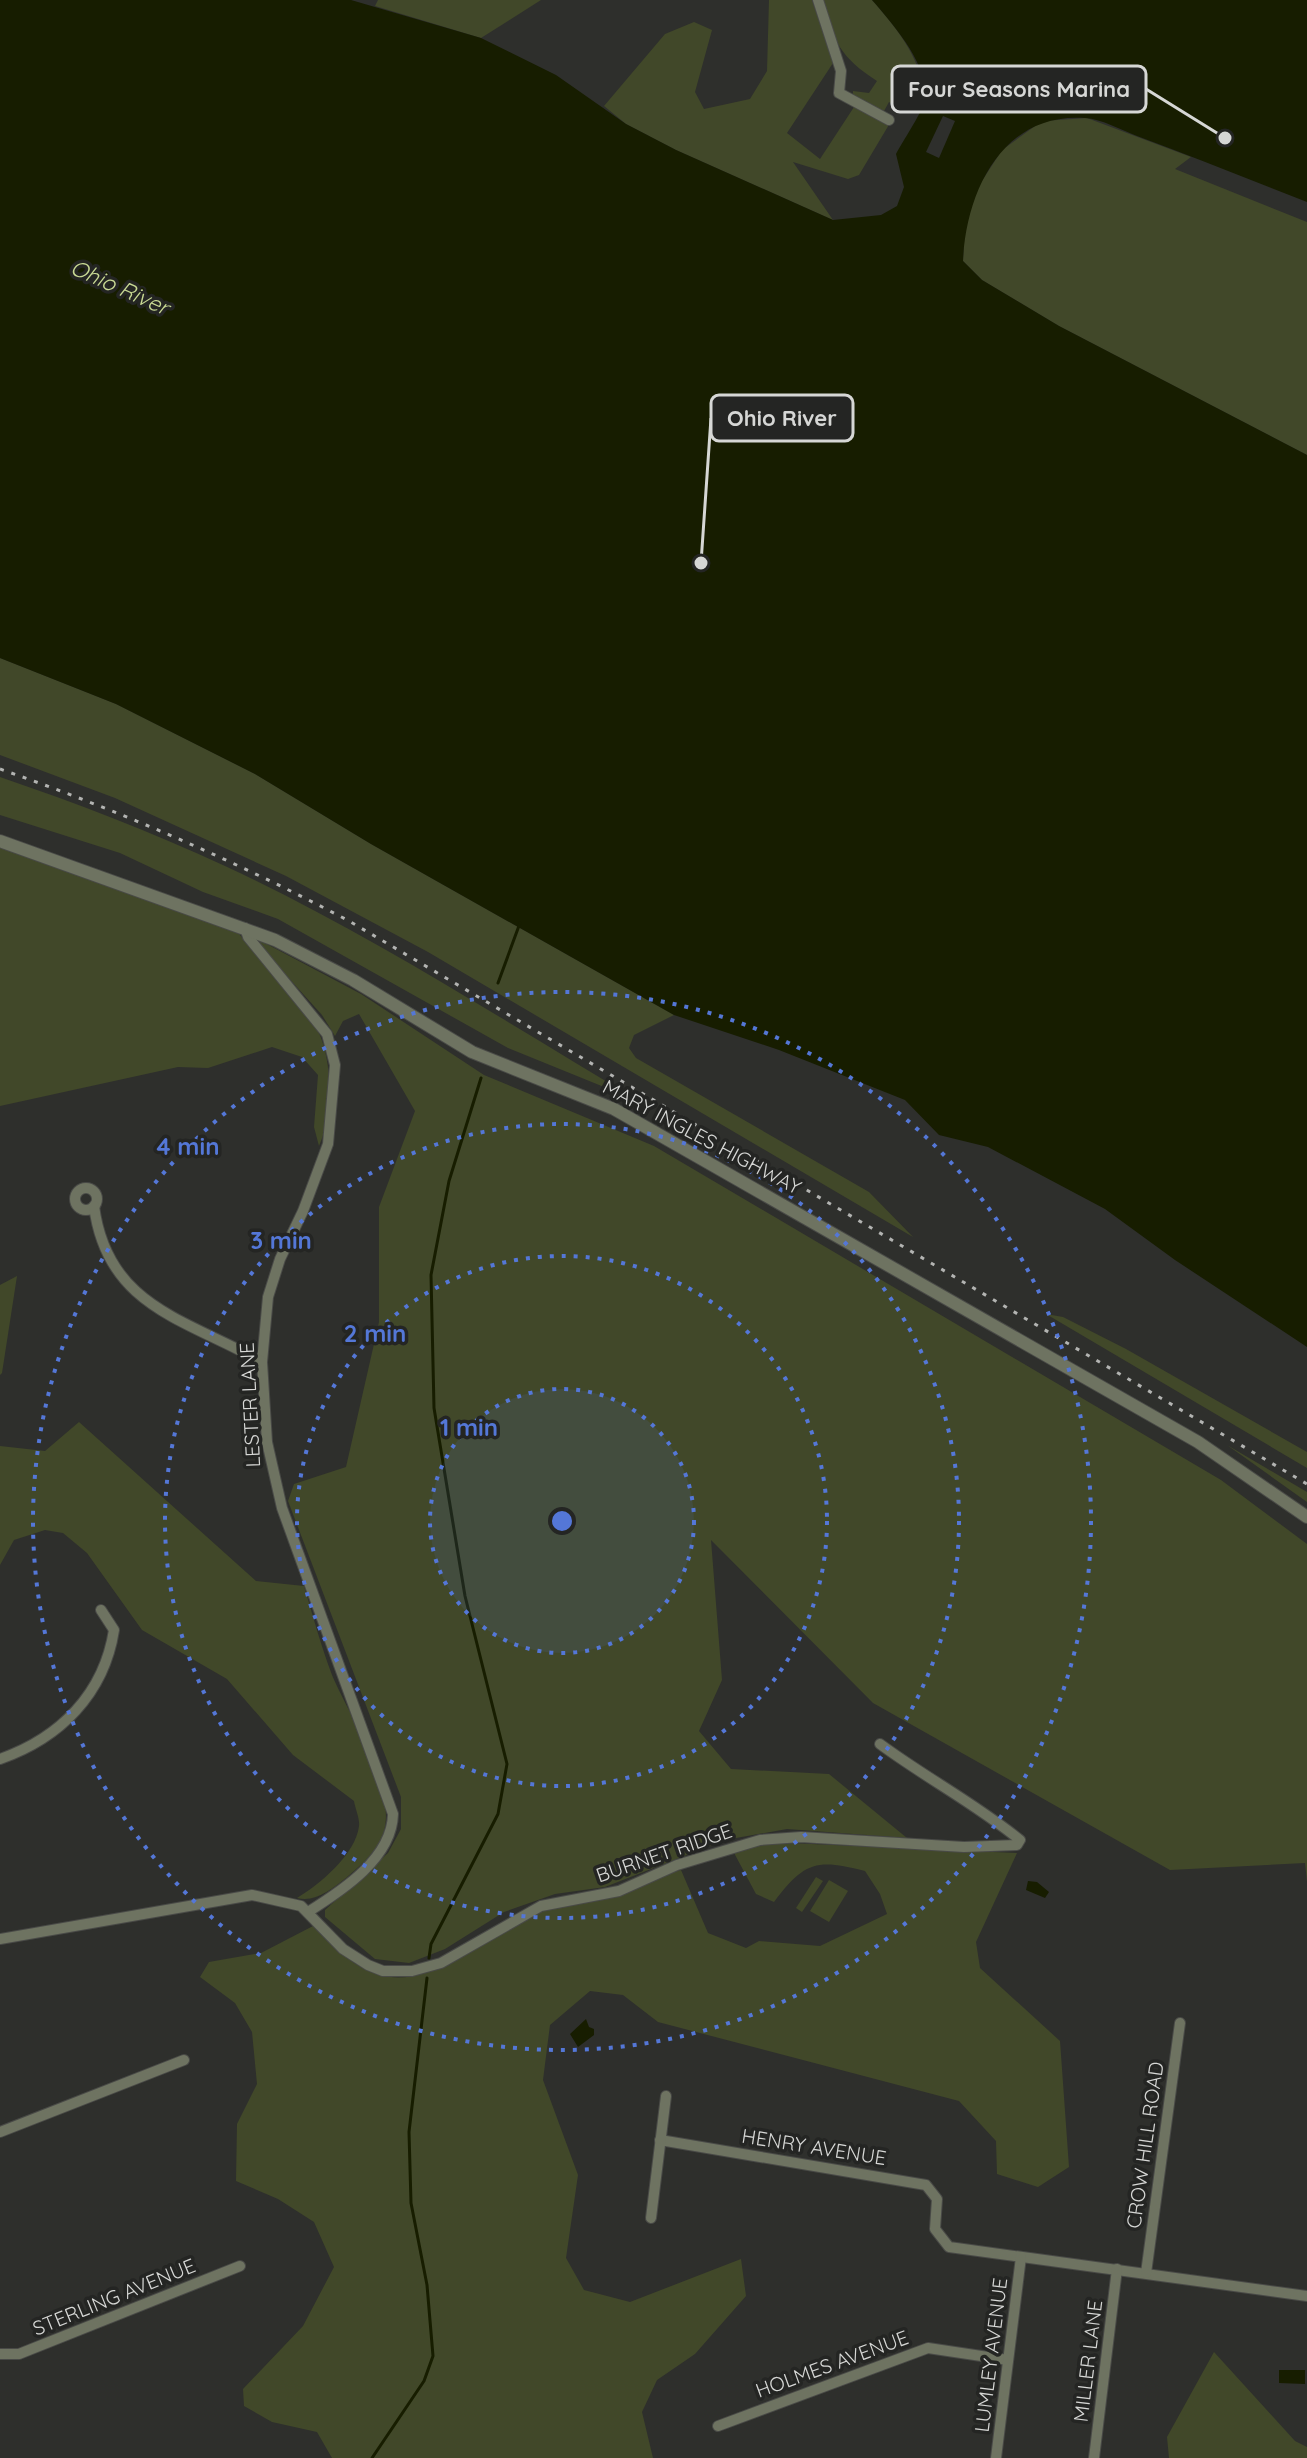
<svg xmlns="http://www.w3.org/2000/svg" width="1307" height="2458" font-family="Quicksand,sans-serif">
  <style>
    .green { fill: #414829 }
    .water { fill: #171d00 }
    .pier { fill: #2e2f2c }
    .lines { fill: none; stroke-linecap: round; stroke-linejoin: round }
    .stream { stroke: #171d00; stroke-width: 3 }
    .minor-casing { stroke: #494a47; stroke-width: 12 }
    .tertiary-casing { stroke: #494a47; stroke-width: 14 }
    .minor { stroke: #6e7361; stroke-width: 10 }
    .tertiary { stroke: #6e7361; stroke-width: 12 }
    .rail { stroke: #b3b4b2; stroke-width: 3; stroke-dasharray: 4 8; stroke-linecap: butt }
    .ring { fill: none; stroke: #5477d7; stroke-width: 4; stroke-dasharray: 4 8 }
    .labels { text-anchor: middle; stroke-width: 7; stroke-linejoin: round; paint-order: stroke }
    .street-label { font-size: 20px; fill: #d6d7d5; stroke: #242523 }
    .water-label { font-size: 22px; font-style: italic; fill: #c8d993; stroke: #242523 }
    .centre { fill: #5477d7; stroke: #242523; stroke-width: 4 }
    .ring-label { font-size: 24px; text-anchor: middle; font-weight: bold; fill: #5477d7; stroke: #242523; stroke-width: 7; stroke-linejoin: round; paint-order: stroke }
    .leader { fill: none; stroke: #d6d7d5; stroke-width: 3 }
    .callout-dot { fill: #d6d7d5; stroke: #242523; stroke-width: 3 }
    .callout { fill: #242523; stroke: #d6d7d5; stroke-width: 3 }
    .callout-label { font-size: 22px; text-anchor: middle; font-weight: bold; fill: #d6d7d5 }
  </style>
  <rect width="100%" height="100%" fill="#2e2f2c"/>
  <!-- green -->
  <g class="green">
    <path d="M378,0H541L481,38L375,6Z"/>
    <path d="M769,0H812L833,63L787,133L820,159L854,107L890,123L859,175L848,179L793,162L833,220L676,150L626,124L604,106L665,34L694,22L712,30L695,92L704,109L750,99L767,71Z"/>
    <path d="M823,0H872C899,31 925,62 924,105L900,95L896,106L889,102L884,111L853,97V91L869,93L877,81C840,57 833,41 823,0Z"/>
    <path d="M1087,118L1191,157L1175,169L1307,222V455L1059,326L982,280L963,261L965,226L978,187L1002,150L1042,121Z"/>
    <path d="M0,658L116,704L255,774L371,844L674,1015L634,1035L629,1048L636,1058L869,1192L913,1237L428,952L286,876L115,798L0,755Z"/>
    <path d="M0,777C76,803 152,832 225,866C369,933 504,1021 641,1102L508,1048L278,919L203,892L120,853L0,815Z"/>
    <path d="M0,845L236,930L318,1031C333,1061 333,1116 319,1146L314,1127L318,1075L302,1057L272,1047L208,1068L178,1067L0,1106Z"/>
    <path d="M250,935L361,994L484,1075L654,1146L1221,1480L1307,1544V1882L1305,1863L1170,1870L873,1703L711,1540L722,1680L699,1731L731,1769L829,1774L907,1838L787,1829L725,1840L605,1887L555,1894L504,1912L445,1949L409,1963L375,1959L325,1917V1910L388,1853L401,1829V1797L288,1501L294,1484L346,1467L379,1322V1207L415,1111L359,1014L343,1021L335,1036L322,1015Z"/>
    <path d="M17,1276L2,1373L0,1375V1285Z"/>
    <path d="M1046,1314L1063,1317L1126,1349L1307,1452V1468Z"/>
    <path d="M79,1422L256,1581L304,1586C313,1616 321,1646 332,1675C349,1715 396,1787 384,1831C379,1850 361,1865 346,1878C332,1889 315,1903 297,1898C319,1885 356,1854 359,1826C360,1819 355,1808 354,1801L293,1755L227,1679L142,1630L87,1553L63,1533L45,1530L14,1540L0,1565V1446L45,1451Z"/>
    <path d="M1227,1445L1307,1492V1502Z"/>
    <path d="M788,1843L1017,1853L976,1942L980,1968L1060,2041L1069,2167L1038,2187L997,2174L996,2141L959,2101L658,2022L623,1995L590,1991L550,2025L543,2080L578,2175L566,2258L584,2290L630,2302L741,2259L746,2296L695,2354L657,2380L642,2412L653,2458H332L317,2432L272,2422L244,2406L243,2389L303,2326L334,2267L314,2222L278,2199L236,2181L237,2124L257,2084L252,2032L235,2003L200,1977L209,1962L261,1953L313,1926C405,2028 442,1954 534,1912C574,1894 637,1884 681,1870L708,1933L746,1948L759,1941L820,1946L887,1914L880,1894L865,1871C817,1859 805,1861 774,1902L756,1894L733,1851L753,1845Z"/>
    <path d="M816,1877L823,1881L802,1912L796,1908Z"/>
    <path d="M829,1880L848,1891L829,1922L810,1911Z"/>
    <path d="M1214,2352L1295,2441L1307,2447V2458H1169L1167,2437Z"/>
  </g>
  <!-- water -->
  <g class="water">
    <path d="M0,0H351L481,38L556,75L626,124L676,150L833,220L881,215L897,206L904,187L896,154C902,143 921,113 924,104C934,70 892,23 872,0H1307V202C1250,180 1194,157 1137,136C1121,130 1102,119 1085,118C1003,112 966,191 963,261L982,280L1059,326L1307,455V1347L1175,1260L1105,1209L988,1147L939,1135L905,1100L779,1050L674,1015L371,844L255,774L116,704L0,658Z"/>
    <path d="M1028,1881L1037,1882L1049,1892L1045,1898L1026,1890Z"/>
    <path d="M586,2019L589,2027L594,2029V2035L578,2047L570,2034Z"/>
    <path d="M1279,2370H1305V2384L1279,2383Z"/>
  </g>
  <!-- pier -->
  <path class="pier" d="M943,116L955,121L939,158L926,152Z"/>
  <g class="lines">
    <!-- stream -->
    <g class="stream">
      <path d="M498,983L520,923"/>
      <path d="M429,1958L431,1944L498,1814L507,1764L465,1596L434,1408L431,1275L449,1181L481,1078"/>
      <path d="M372,2458L424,2381L433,2356L427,2285L411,2203L409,2132L427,1978"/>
    </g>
    <!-- minor casing -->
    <g class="minor-casing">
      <g id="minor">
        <path d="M818,0L841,71L839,93L889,120"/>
        <path d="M245,928L248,937L327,1034L335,1065L328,1144L303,1211L280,1259L268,1297L262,1362L267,1442L282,1508L393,1814C392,1858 343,1890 308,1912"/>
        <circle cx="86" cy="1199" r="11"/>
        <path d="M94,1206C107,1307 186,1319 262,1362"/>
        <path d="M0,1759C60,1738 104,1694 114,1630L101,1610"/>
        <path d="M0,1939L252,1895L301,1906L343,1949L368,1965L383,1971H412L441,1963L541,1906L619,1891L677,1865L760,1840L801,1837L964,1847L1017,1845L1020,1840C976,1804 926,1778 880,1744"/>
        <path d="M0,2132L184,2060"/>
        <path d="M660,2140L926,2185L937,2199L935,2229L949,2247L1307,2296"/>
        <path d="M651,2218L666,2096"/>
        <path d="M1146,2273L1180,2023"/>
        <path d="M0,2354H19L240,2266"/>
        <path d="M718,2426L928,2348L1008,2360"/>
        <path d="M996,2458L1021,2257"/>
        <path d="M1094,2458L1117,2269"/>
      </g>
    </g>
    <!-- tertiary casing -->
    <g class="tertiary-casing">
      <path id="tertiary" d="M0,841L275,940L353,980L472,1052L614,1109L1198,1442L1307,1517"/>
    </g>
    <!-- minor -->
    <use href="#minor" class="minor"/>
    <!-- tertiary -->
    <use href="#tertiary" class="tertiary"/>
    <!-- rail -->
    <path class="rail" d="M0,769C120,811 236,861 349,921L1307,1484"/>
  </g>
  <!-- distance rings -->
  <circle cx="562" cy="1521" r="132" fill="#5477d7" fill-opacity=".12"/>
  <g class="ring">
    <circle cx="562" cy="1521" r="132"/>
    <circle cx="562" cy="1521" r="265"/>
    <circle cx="562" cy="1521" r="397"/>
    <circle cx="562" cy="1521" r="529"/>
  </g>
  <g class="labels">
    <!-- street labels -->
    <g class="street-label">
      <text transform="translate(702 1137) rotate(28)" y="7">MARY INGLES HIGHWAY</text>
      <text transform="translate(250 1405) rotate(-93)" y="7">LESTER LANE</text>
      <text transform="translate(664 1853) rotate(-19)" y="7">BURNET RIDGE</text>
      <text transform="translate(1145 2145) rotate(-82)" y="7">CROW HILL ROAD</text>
      <text transform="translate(814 2147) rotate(9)" y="7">HENRY AVENUE</text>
      <text transform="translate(114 2297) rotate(-22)" y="7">STERLING AVENUE</text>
      <text transform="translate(991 2355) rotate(-83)" y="7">LUMLEY AVENUE</text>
      <text transform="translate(1088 2361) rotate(-83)" y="7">MILLER LANE</text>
      <text transform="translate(832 2364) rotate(-20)" y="7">HOLMES AVENUE</text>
    </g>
    <!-- water labels -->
    <g class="water-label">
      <text transform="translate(120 287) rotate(24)" y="8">Ohio River</text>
    </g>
  </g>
  <circle cx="562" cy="1521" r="12" class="centre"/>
  <g class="ring-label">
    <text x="188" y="1155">4 min</text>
    <text x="281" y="1249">3 min</text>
    <text x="375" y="1342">2 min</text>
    <text x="469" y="1436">1 min</text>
  </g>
  <!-- callouts -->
  <path class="leader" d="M1225 138L1146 89M701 563L711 418"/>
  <g class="callout-dot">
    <circle cx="1225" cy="138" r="8"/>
    <circle cx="701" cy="563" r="8"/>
  </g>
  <g class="callout">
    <rect x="892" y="66" width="254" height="46" rx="8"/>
    <rect x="711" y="395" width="142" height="46" rx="8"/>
  </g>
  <g class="callout-label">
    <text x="1019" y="97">Four Seasons Marina</text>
    <text x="782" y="426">Ohio River</text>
  </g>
</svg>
